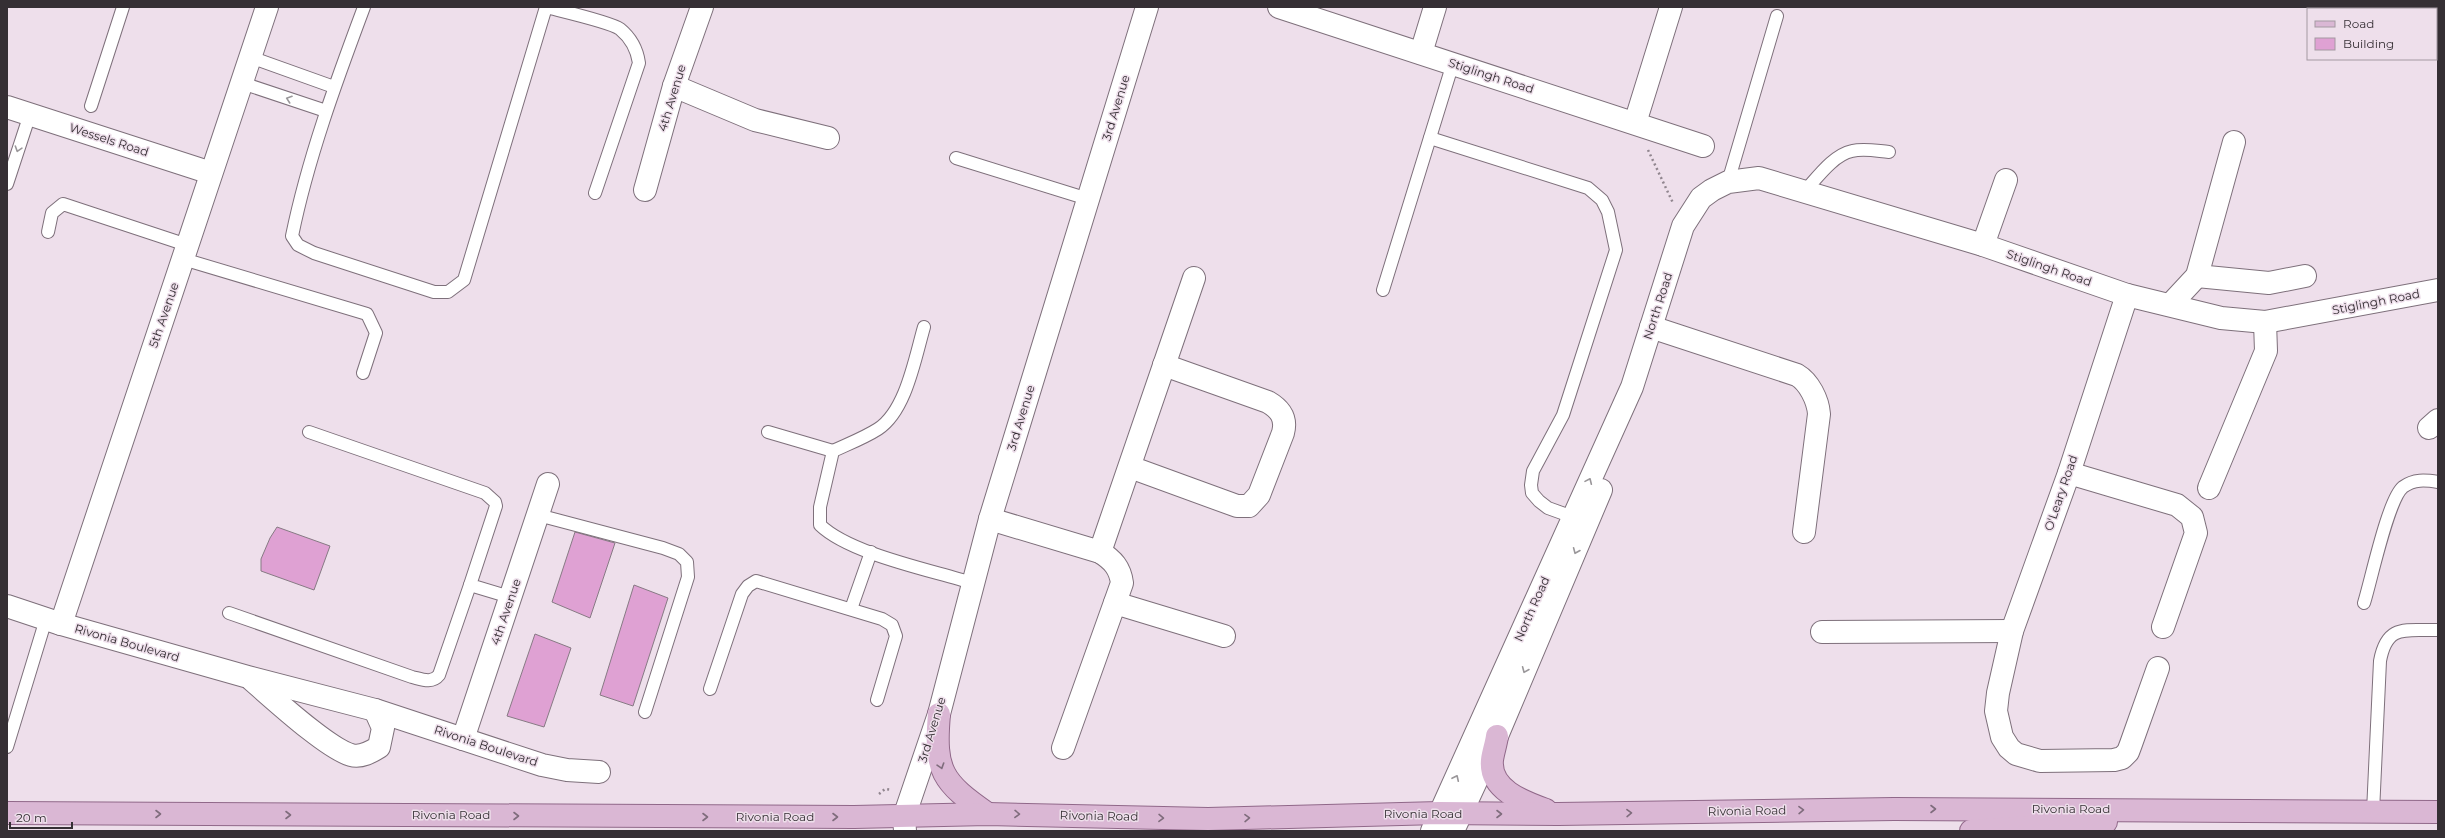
<svg xmlns="http://www.w3.org/2000/svg" width="2445" height="838" font-family="Montserrat,sans-serif">
  <style>
    .building { fill: #dfa1d3; stroke: #877a84 }
    .lines { fill: none; stroke-linecap: round; stroke-linejoin: round }
    .service-casing { stroke: #7e707b; stroke-width: 14 }
    .minor-casing { stroke: #7e707b; stroke-width: 24 }
    .primary-casing { stroke: #906889; stroke-width: 24 }
    .path { stroke: #91868f; stroke-width: 2.5; stroke-dasharray: 2 3; stroke-linecap: butt }
    .service { stroke: #fff; stroke-width: 12 }
    .minor { stroke: #fff; stroke-width: 22 }
    .primary { stroke: #dab7d4; stroke-width: 22 }
    .oneway { stroke: #9a979a }
    .oneway2 { stroke: #7f6c7c }
    .labels { text-anchor: middle; stroke-width: 3; stroke-linejoin: round; paint-order: stroke }
    .street-label { font-size: 12px; fill: #352f34; stroke: #eedfeb }
  </style>
  <rect width="100%" height="100%" fill="#eedfeb"/>
  <!-- building -->
  <g class="building">
    <path d="M277,527L330,546L314,590L261,571V559L270,538Z"/>
    <path d="M575,532L615,543L590,618L552,602Z"/>
    <path d="M634,585L668,598L633,706L600,695Z"/>
    <path d="M535,634L571,648L544,727L507,716Z"/>
  </g>
  <g class="lines">
    <!-- service casing -->
    <g class="service-casing">
      <g id="service">
        <path d="M364,7C336,82 308,158 292,236L298,245L314,253L434,292H448L464,280L546,7"/>
        <path d="M546,7C561,11 610,22 620,29C631,38 637,49 639,63L595,193"/>
        <path d="M250,57L334,87"/>
        <path d="M242,83L326,111"/>
        <path d="M91,106L123,7"/>
        <path d="M1430,138L1588,188L1602,200L1608,212L1616,250L1563,415L1533,471L1531,485L1532,493L1539,501L1548,508L1573,517"/>
        <path d="M956,158L1088,199"/>
        <path d="M1728,182L1777,16"/>
        <path d="M7,184L30,114"/>
        <path d="M1804,192C1817,178 1833,155 1852,151C1864,148 1877,151 1889,152"/>
        <path d="M48,232L52,213L63,204L187,245"/>
        <path d="M183,259L367,314L376,333L363,373"/>
        <path d="M1383,290L1453,63"/>
        <path d="M924,327C915,358 906,411 878,429C864,438 848,444 833,451L820,507V525C850,554 931,570 972,583"/>
        <path d="M309,432L485,493L495,502L496,506L470,585L510,597"/>
        <path d="M768,432L833,451"/>
        <path d="M538,515L663,548L679,554L687,562L688,577L645,712"/>
        <path d="M2364,603C2371,581 2388,499 2403,487C2414,479 2425,480 2438,482"/>
        <path d="M851,609L871,552"/>
        <path d="M229,613L412,677C421,679 432,684 439,675L470,585"/>
        <path d="M710,689L742,594L748,586L756,581L882,619L892,625L896,636L877,700"/>
        <path d="M7,747L46,619"/>
        <path d="M2373,812L2380,661C2387,623 2406,631 2438,630"/>
      </g>
    </g>
    <!-- minor casing -->
    <g class="minor-casing">
      <g id="minor">
        <path d="M1279,7L1703,146"/>
        <path d="M1421,53L1435,7"/>
        <path d="M674,86L755,120L828,138"/>
        <path d="M7,107L211,173"/>
        <path d="M1635,123L1671,7"/>
        <path d="M645,190L674,86L702,7"/>
        <path d="M1983,245L2006,180"/>
        <path d="M2197,276L2269,283L2305,276"/>
        <path d="M2127,295L2069,473L2012,631L1998,693L1996,711L2002,737L2009,748L2016,754L2040,761L2114,760L2122,758L2128,752L2131,744L2158,668"/>
        <path d="M2170,305L2197,276L2234,142"/>
        <path d="M1651,327L1797,375C1809,382 1818,400 1819,414L1804,532"/>
        <path d="M2429,428L2438,420"/>
        <path d="M1130,467L1237,506H1249L1259,495L1283,433C1287,418 1280,409 1268,402L1164,365"/>
        <path d="M2069,473L2177,505L2192,517L2196,533L2163,627"/>
        <path d="M2209,488L2266,351L2265,322"/>
        <path d="M990,519L1100,552C1113,560 1120,568 1122,583L1063,748"/>
        <path d="M1100,552L1194,278"/>
        <path d="M1115,603L1224,636"/>
        <path d="M7,606L61,624L248,677L375,710L542,765L567,770L599,772"/>
        <path d="M61,624L267,7"/>
        <path d="M1822,632L2012,631"/>
        <path d="M253,681C274,699 327,748 351,755C361,758 371,752 379,747L383,728L375,710"/>
        <path d="M463,739L548,484"/>
        <path d="M905,831L904,817L939,714L990,519L1147,7"/>
        <path d="M1432,831L1632,387L1683,226L1701,198L1712,190L1728,182L1759,178L1983,245L2127,295L2221,318L2265,322L2438,290"/>
        <path d="M1453,831L1497,736L1601,490"/>
      </g>
    </g>
    <!-- primary casing -->
    <g class="primary-casing">
      <g id="primary">
        <path d="M939,714C934,771 942,782 988,814"/>
        <path d="M1497,736C1496,744 1493,752 1492,760C1489,790 1524,802 1546,810"/>
        <path d="M7,813L854,817L988,814L1208,819L1439,813L1558,814L1894,809L2438,812"/>
        <path d="M1971,831L2106,822"/>
      </g>
    </g>
    <!-- path -->
    <g class="path">
      <path d="M1648,150L1673,203"/>
      <path d="M879,794L885,789L892,790"/>
    </g>
    <!-- service -->
    <use href="#service" class="service"/>
    <!-- minor -->
    <use href="#minor" class="minor"/>
    <!-- primary -->
    <use href="#primary" class="primary"/>
  </g>
  <!-- one-way arrows -->
  <defs><path id="oneway-chevron" d="M-2-3.5L2.5 0L-2 3.5" fill="none" stroke-width="1.6" stroke-linecap="round" stroke-linejoin="round"/></defs>
  <g class="oneway">
    <use href="#oneway-chevron" transform="translate(289 99) rotate(-161)"/>
    <use href="#oneway-chevron" transform="translate(18 149) rotate(108)"/>
    <use href="#oneway-chevron" transform="translate(1589 481) rotate(-66)"/>
    <use href="#oneway-chevron" transform="translate(1576 551) rotate(113)"/>
    <use href="#oneway-chevron" transform="translate(1525 670) rotate(113)"/>
    <use href="#oneway-chevron" transform="translate(1456 778) rotate(-65)"/>
  </g>
  <g class="oneway2">
    <use href="#oneway-chevron" transform="translate(941 766) rotate(72)"/>
    <use href="#oneway-chevron" transform="translate(1933 809)"/>
    <use href="#oneway-chevron" transform="translate(1801 810) rotate(-1)"/>
    <use href="#oneway-chevron" transform="translate(1629 813) rotate(-1)"/>
    <use href="#oneway-chevron" transform="translate(158 814)"/>
    <use href="#oneway-chevron" transform="translate(1017 814) rotate(1)"/>
    <use href="#oneway-chevron" transform="translate(1499 814)"/>
    <use href="#oneway-chevron" transform="translate(288 815)"/>
    <use href="#oneway-chevron" transform="translate(516 816)"/>
    <use href="#oneway-chevron" transform="translate(705 817)"/>
    <use href="#oneway-chevron" transform="translate(835 817)"/>
    <use href="#oneway-chevron" transform="translate(1161 818) rotate(1)"/>
    <use href="#oneway-chevron" transform="translate(1247 818) rotate(-1)"/>
  </g>
  <g class="labels">
    <!-- street labels -->
    <g class="street-label">
      <text transform="translate(1491 76) rotate(18)" y="4">Stiglingh Road</text>
      <text transform="translate(672 98) rotate(-73)" y="4">4th Avenue</text>
      <text transform="translate(1116 108) rotate(-73)" y="4">3rd Avenue</text>
      <text transform="translate(109 140) rotate(18)" y="4">Wessels Road</text>
      <text transform="translate(2049 268) rotate(19)" y="4">Stiglingh Road</text>
      <text transform="translate(2376 302) rotate(-11)" y="4">Stiglingh Road</text>
      <text transform="translate(1658 306) rotate(-72)" y="4">North Road</text>
      <text transform="translate(164 315) rotate(-71)" y="4">5th Avenue</text>
      <text transform="translate(1021 418) rotate(-73)" y="4">3rd Avenue</text>
      <text transform="translate(2061 493) rotate(-71)" y="4">O'Leary Road</text>
      <text transform="translate(1532 609) rotate(-66)" y="4">North Road</text>
      <text transform="translate(506 612) rotate(-71)" y="4">4th Avenue</text>
      <text transform="translate(127 643) rotate(16)" y="4">Rivonia Boulevard</text>
      <text transform="translate(932 730) rotate(-73)" y="4">3rd Avenue</text>
      <text transform="translate(486 746) rotate(18)" y="4">Rivonia Boulevard</text>
      <text x="2071" y="813">Rivonia Road</text>
      <text transform="translate(1747 811) rotate(-1)" y="4">Rivonia Road</text>
      <text x="1423" y="818">Rivonia Road</text>
      <text x="451" y="819">Rivonia Road</text>
      <text transform="translate(1099 816) rotate(1)" y="4">Rivonia Road</text>
      <text x="775" y="821">Rivonia Road</text>
    </g>
  </g>
  <!-- border -->
  <rect width="2445" height="838" fill="none" stroke="#352f34" stroke-width="16"/>
  <!-- legend -->
  <rect x="2307" y="8" width="130" height="52" fill="#eedfeb" stroke="#a499a2"/>
  <rect x="2315" y="21" width="20" height="6" fill="#dab7d4" stroke="#a499a2"/>
  <text x="2343" y="28" font-size="12" fill="#352f34">Road</text>
  <rect x="2315" y="38" width="20" height="12" fill="#dfa1d3" stroke="#a499a2"/>
  <text x="2343" y="48" font-size="12" fill="#352f34">Building</text>
  <!-- scale -->
  <path d="M10 822v6h62v-6" fill="none" stroke="#352f34" stroke-width="2"/>
  <text x="16" y="822" font-size="12" fill="#352f34" stroke="#eedfeb" stroke-width="3" paint-order="stroke">20 m</text>
</svg>
